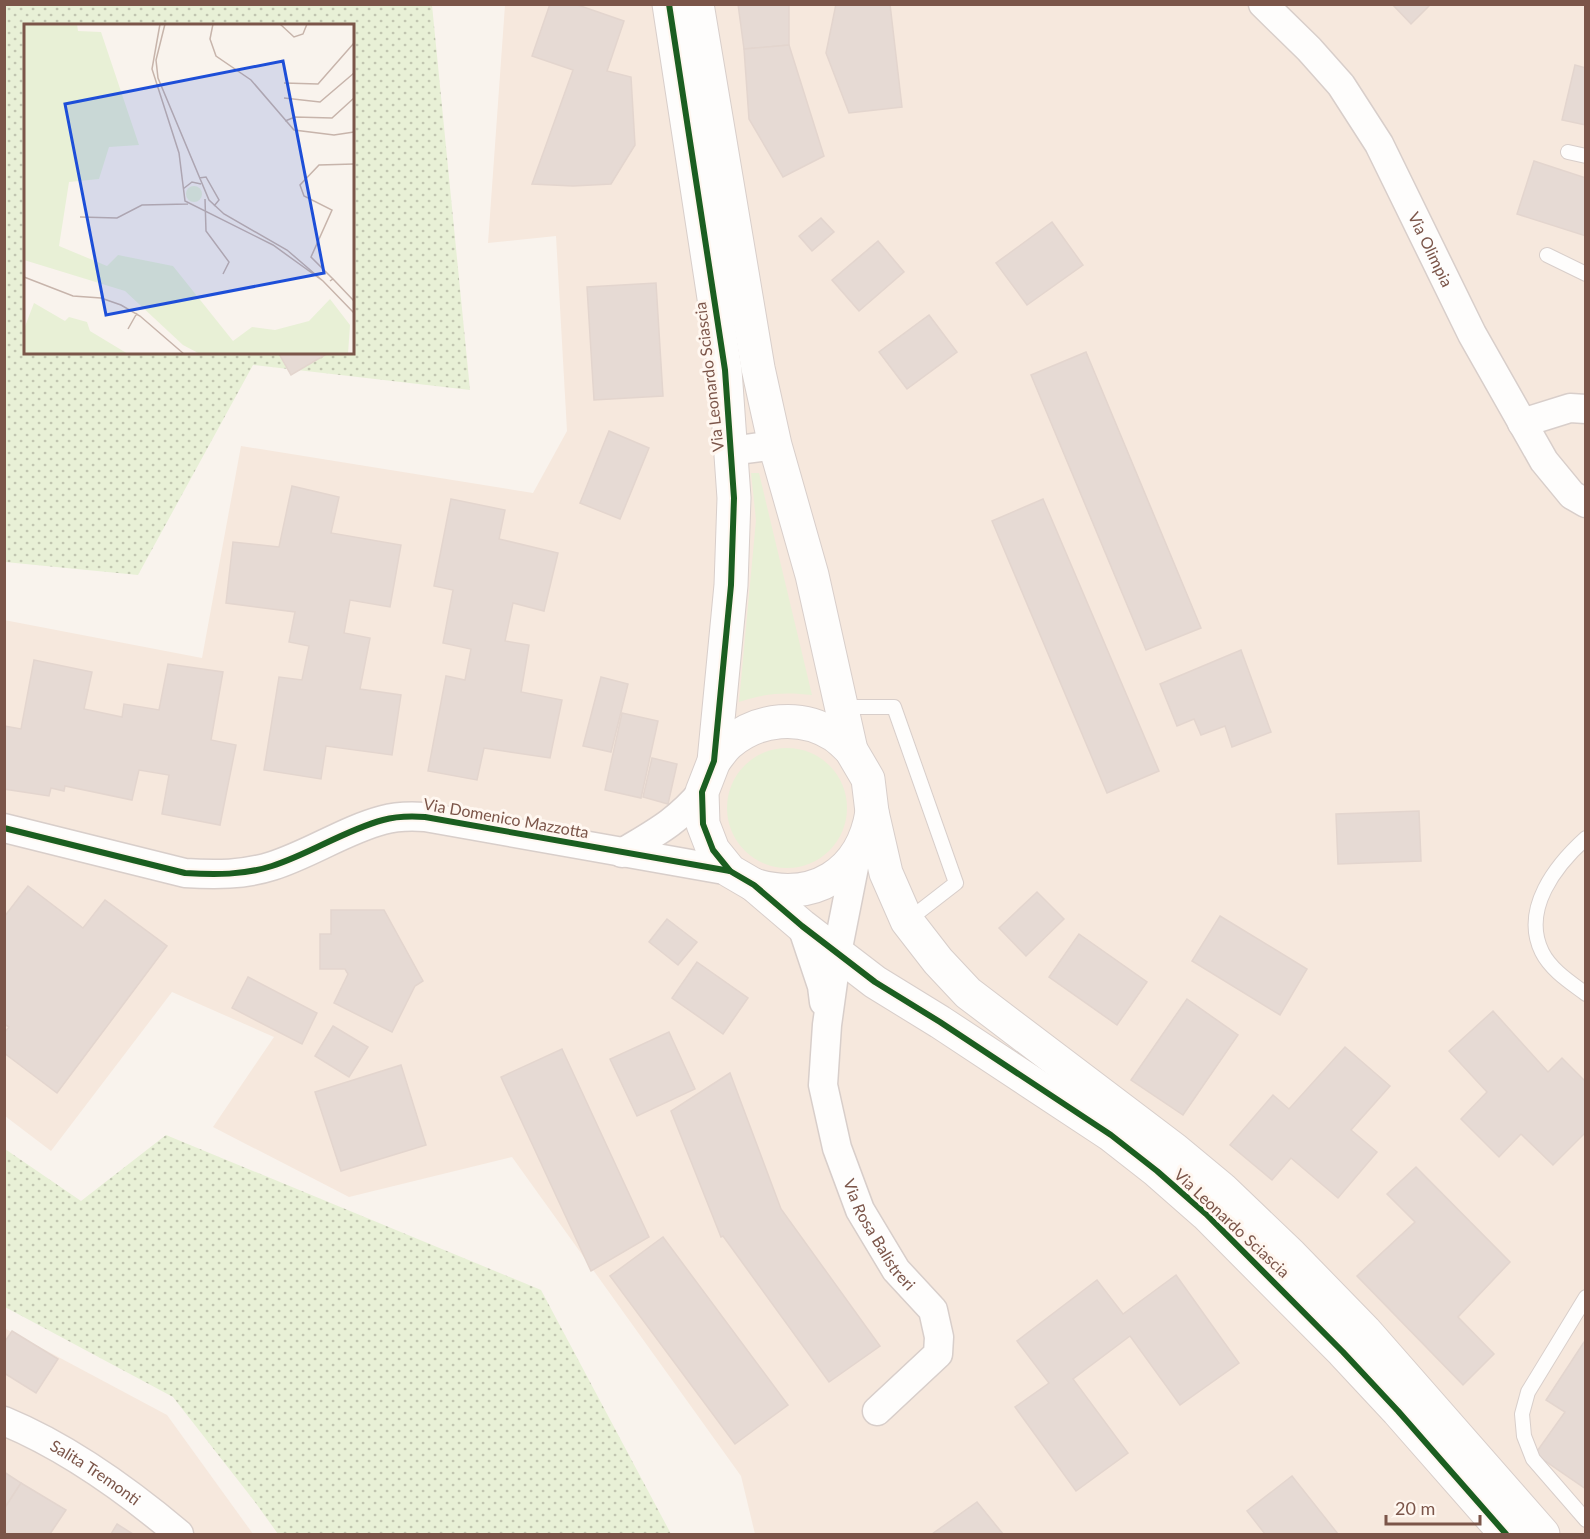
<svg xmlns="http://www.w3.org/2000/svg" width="1590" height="1539" font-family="Lato,sans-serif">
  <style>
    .residential { fill: #f6e8dd }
    .grass { fill: url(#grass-dots); fill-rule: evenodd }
    .green { fill: #e8f0d6 }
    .building { fill: #e6dad4; stroke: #e3d5ce; stroke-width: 1.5 }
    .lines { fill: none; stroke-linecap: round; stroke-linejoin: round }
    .service-casing { stroke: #d8ceca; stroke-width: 16 }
    .minor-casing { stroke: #d8ceca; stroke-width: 31 }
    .tertiary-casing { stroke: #d8ceca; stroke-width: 35 }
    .service { stroke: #fefdfc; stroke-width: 14 }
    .minor { stroke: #fefdfc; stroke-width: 28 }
    .tertiary { stroke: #fefdfc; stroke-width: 33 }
    .cycleway-casing { stroke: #fff7f0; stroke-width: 10 }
    .cycleway { stroke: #1b5e20; stroke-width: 6 }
    .labels { text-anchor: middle; stroke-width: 6; stroke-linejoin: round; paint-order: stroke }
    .street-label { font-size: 16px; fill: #7b5549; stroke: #fff7f0 }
    .inset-road { fill: none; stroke: #c7b4ab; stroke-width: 1.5 }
    .view { fill: #1d4ed8; fill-opacity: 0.15; stroke: #1d4ed8; stroke-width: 3 }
    .inset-edge { fill: none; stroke: #7b5549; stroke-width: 3 }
  </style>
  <defs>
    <pattern id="grass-dots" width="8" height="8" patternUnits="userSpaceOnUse" patternTransform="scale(1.5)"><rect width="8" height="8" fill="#e8f0d6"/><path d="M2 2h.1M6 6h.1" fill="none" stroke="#c1c5b0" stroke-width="1.8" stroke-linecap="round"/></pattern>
  </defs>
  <rect width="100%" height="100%" fill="#f9f3ed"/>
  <!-- residential -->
  <g class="residential">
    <path d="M505,5H1585V1534H755L741,1476L512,1157L349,1197L213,1127L274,1037L172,992L51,1151L5,1116L4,620L202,658L241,446L533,493L567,431L556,236L488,243Z"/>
    <path d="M4,1328L167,1415L253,1534H5Z"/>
  </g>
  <!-- grass -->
  <g class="grass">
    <path d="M4,5H432L470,390L253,365L138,575L5,562ZM26,26H352V352H26Z"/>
    <path d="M166,1135L541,1290L671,1534H278L255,1502L173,1397L5,1307V1149L81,1201Z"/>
  </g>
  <!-- green -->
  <g class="green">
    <path d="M751,473H759L812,695C786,692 764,693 739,702L756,520Z"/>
    <circle cx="787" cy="808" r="60"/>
  </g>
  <!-- building -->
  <g class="building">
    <path d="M550,4H575L624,21L607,71L631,77L635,145L611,184L573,186L532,184L573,70L532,56Z"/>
    <path d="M738,4H789V45L744,49Z"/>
    <path d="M836,4H890L902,107L849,113L826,53Z"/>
    <path d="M1392,4H1431L1411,24Z"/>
    <path d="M789,45L824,156L783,177L749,119L744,49Z"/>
    <path d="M1575,65L1586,68V125L1562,120Z"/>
    <path d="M1534,161L1586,178V236L1517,214Z"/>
    <path d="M821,218L834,232L812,251L799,236Z"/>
    <path d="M1052,222L1083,265L1027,305L996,263Z"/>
    <path d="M878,241L904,272L859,311L832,280Z"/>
    <path d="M656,283L663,396L594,400L587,287Z"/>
    <path d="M929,315L957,352L907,389L879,352Z"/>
    <path d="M278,352H330L291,375Z"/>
    <path d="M1086,352L1201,628L1146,650L1031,375Z"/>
    <path d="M609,431L649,448L620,519L580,503Z"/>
    <path d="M292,486L339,497L331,533L401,545L390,607L350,600L344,633L370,638L360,689L401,695L392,755L326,746L321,779L264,770L279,677L302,680L309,646L289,642L295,612L226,603L233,542L279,547Z"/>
    <path d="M451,499L505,510L499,539L558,553L544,611L513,603L505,641L529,645L521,692L562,700L550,758L484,748L477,780L428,771L446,676L465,680L471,649L443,643L453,590L434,586Z"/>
    <path d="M1043,499L1159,771L1107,793L992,521Z"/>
    <path d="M1241,650L1271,732L1232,747L1225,726L1201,735L1194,719L1177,726L1160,684Z"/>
    <path d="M34,660L92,672L84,709L122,717L124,704L159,710L168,664L223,672L211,740L236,745L220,825L162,814L169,775L139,770L132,800L65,786L64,791L51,788L49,796L4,789V726L21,729Z"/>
    <path d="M601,677L628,684L611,752L583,746Z"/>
    <path d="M622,713L658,721L641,798L605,790Z"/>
    <path d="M652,758L677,764L668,804L643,797Z"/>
    <path d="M1419,811L1421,861L1338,864L1336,814Z"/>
    <path d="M28,886L83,928L105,900L167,946L57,1093L4,1053V1033L9,1027L4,1024V917Z"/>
    <path d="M1037,892L1064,919L1026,956L999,928Z"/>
    <path d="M331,910H384L423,981L415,986L392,1032L334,1003L348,974L345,969H320V934H331Z"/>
    <path d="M1220,916L1307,969L1280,1015L1192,961Z"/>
    <path d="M667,919L697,942L678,965L649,942Z"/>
    <path d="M1079,934L1147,982L1117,1025L1049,977Z"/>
    <path d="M697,962L748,998L723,1034L672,998Z"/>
    <path d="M248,977L317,1013L302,1044L232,1008Z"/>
    <path d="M1187,999L1238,1035L1183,1115L1131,1080Z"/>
    <path d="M1493,1011L1548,1072L1562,1058L1586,1082V1132L1553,1165L1521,1134L1499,1157L1461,1119L1487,1092L1449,1051Z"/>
    <path d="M333,1026L368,1047L349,1077L315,1056Z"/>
    <path d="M669,1032L695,1089L637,1116L610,1059Z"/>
    <path d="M1345,1047L1390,1086L1351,1130L1377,1152L1338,1198L1291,1158L1272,1180L1230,1145L1273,1095L1289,1109Z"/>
    <path d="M562,1049L649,1237L591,1271L501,1077Z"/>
    <path d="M401,1065L426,1145L341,1171L315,1092Z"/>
    <path d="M730,1073L781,1209L880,1346L829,1382L723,1236L721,1237L671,1111Z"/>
    <path d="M1416,1167L1510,1262L1458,1317L1494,1354L1463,1385L1357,1276L1415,1222L1387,1194Z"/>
    <path d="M663,1237L788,1405L735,1444L610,1276Z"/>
    <path d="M1176,1275L1239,1363L1180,1405L1130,1336L1073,1379L1128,1453L1076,1491L1015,1407L1049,1383L1017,1341L1097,1280L1123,1314Z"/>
    <path d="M12,1331L58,1359L36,1393L4,1373V1343Z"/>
    <path d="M1586,1339V1489L1535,1454L1565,1412L1546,1400Z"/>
    <path d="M4,1472L21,1483L4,1509Z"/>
    <path d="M1292,1476L1338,1534H1265L1247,1511Z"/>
    <path d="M21,1483L66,1510L50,1534H4V1509Z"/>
    <path d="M977,1502L1003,1534H932Z"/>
    <path d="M117,1524L133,1534H111Z"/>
  </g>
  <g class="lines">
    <!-- service casing -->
    <g class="service-casing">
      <g id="service">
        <path d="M1568,152L1586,156"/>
        <path d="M1547,255L1586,274"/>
        <path d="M843,707H894L956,883L907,921"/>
        <path d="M1586,838C1556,865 1521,909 1542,952C1551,970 1570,982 1586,994"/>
        <path d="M1586,1297L1528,1392L1522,1414L1524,1436L1533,1459L1586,1520"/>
      </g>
    </g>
    <!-- minor casing -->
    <g class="minor-casing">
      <g id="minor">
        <path id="s1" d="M1263,4L1309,49L1341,85L1379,144L1472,334L1544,461L1572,495L1586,503"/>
        <path d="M1522,423L1570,408L1586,409"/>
        <path d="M731,451L775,445"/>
        <path d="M4,828L185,873C215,875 244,875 272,866C310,854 345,830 383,820C397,816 410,816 425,817L730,871"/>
        <path d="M622,853C655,833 677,822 702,792"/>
        <path id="s2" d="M856,857L837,953L827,1025L823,1085L837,1148L860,1210L896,1270L933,1310L939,1337L938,1354L877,1411"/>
        <path d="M802,926L822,986L824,1002"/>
        <path id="s3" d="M4,1421C67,1447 128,1491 179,1534"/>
      </g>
    </g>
    <!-- tertiary casing -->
    <g class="tertiary-casing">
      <g id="tertiary">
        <path d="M669,4L725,370L734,498L731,585L714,761L702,792L703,824L713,850L730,871L754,885L802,926L875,982L940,1022L1111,1135L1157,1171L1206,1214L1343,1352L1398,1411L1506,1534"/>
        <path d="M697,4L758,368L775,445L812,575L851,750L868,779L872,812L886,873L907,921L938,961L968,993L1175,1150L1222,1189L1291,1255L1365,1331L1543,1534"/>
        <path d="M714,761C719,755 723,748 729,743C758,718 801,714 834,735C840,739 846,745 851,750"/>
        <path d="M754,885C813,903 862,874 872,812"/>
      </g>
    </g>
    <!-- service -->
    <use href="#service" class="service"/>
    <!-- minor -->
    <use href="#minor" class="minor"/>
    <!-- tertiary -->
    <use href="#tertiary" class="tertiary"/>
    <!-- cycleway casing -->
    <g class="cycleway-casing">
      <g id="cycleway">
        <path d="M669,4L725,370L734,498L731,585L714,761L702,792L703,824L713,850L730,871L754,885L802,926L875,982L940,1022L1111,1135L1157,1171L1206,1214L1343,1352L1398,1411L1506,1534"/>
        <path d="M4,828L185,873C215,875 244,875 272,866C310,854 345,830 383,820C397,816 410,816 425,817L730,871"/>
      </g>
    </g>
    <!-- cycleway -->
    <use href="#cycleway" class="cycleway"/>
  </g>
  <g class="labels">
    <!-- street labels -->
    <g class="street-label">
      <text dy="6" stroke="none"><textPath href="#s1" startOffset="300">Via Olimpia</textPath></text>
      <text transform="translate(709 377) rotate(-97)" y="6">Via Leonardo Sciascia</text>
      <text transform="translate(506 818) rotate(10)" y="6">Via Domenico Mazzotta</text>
      <text transform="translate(1232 1223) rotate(43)" y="6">Via Leonardo Sciascia</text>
      <text dy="6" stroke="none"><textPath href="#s2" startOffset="392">Via Rosa Balistreri</textPath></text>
      <text dy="6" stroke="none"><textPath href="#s3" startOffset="105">Salita Tremonti</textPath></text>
    </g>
  </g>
  <!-- overview -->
  <g transform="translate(24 24)">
    <rect width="330" height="330" fill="#f9f3ed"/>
    <path d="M0,0H53L54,7L77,8L115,121L85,123L75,155L45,158L35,222L83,242L94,231L149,242L209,317L228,303L251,306L285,297L306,275L326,301L324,330H176L159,321L101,267L0,236ZM10,279L41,297L45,293L63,298L66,307L104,330H0V305Z" fill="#e8f0d6"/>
    <path d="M162 170a8 8 0 1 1 16 0a8 8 0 1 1-16 0Z" fill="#e8f0d6"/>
    <path class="inset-road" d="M136,0L128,45L155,129L161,177L249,221L299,257L330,289M141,0L132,36L134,54L185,176L200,190L263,226L299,257M189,0L186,15L192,32L227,56L270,106L310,111L330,108M256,0L270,13L279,10L283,0M260,59L294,60L330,19M260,74L296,78L330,49M261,97L271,93L308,94L330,74M175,154L182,153L195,176L190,182M159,165L168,158L177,160M181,175L182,207L205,238L199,250M56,193L93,194L118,181L164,180M0,253L49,272L77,274L97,281L116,292L160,330M309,255L287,233L308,186L280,172L276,161L295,141L330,140M306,257L309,255L330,277M104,305L113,289"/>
    <path class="view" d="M259,37L300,249L82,291L41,80Z"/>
    <rect width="330" height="330" class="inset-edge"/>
  </g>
  <!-- border -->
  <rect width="1590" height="1539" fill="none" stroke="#7b5549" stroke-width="12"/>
  <!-- scale -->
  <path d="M1386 1515v9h94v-9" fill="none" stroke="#7b5549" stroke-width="3"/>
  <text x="1395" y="1515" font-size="18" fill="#7b5549" stroke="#fff7f0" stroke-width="4.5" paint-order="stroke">20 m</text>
</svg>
